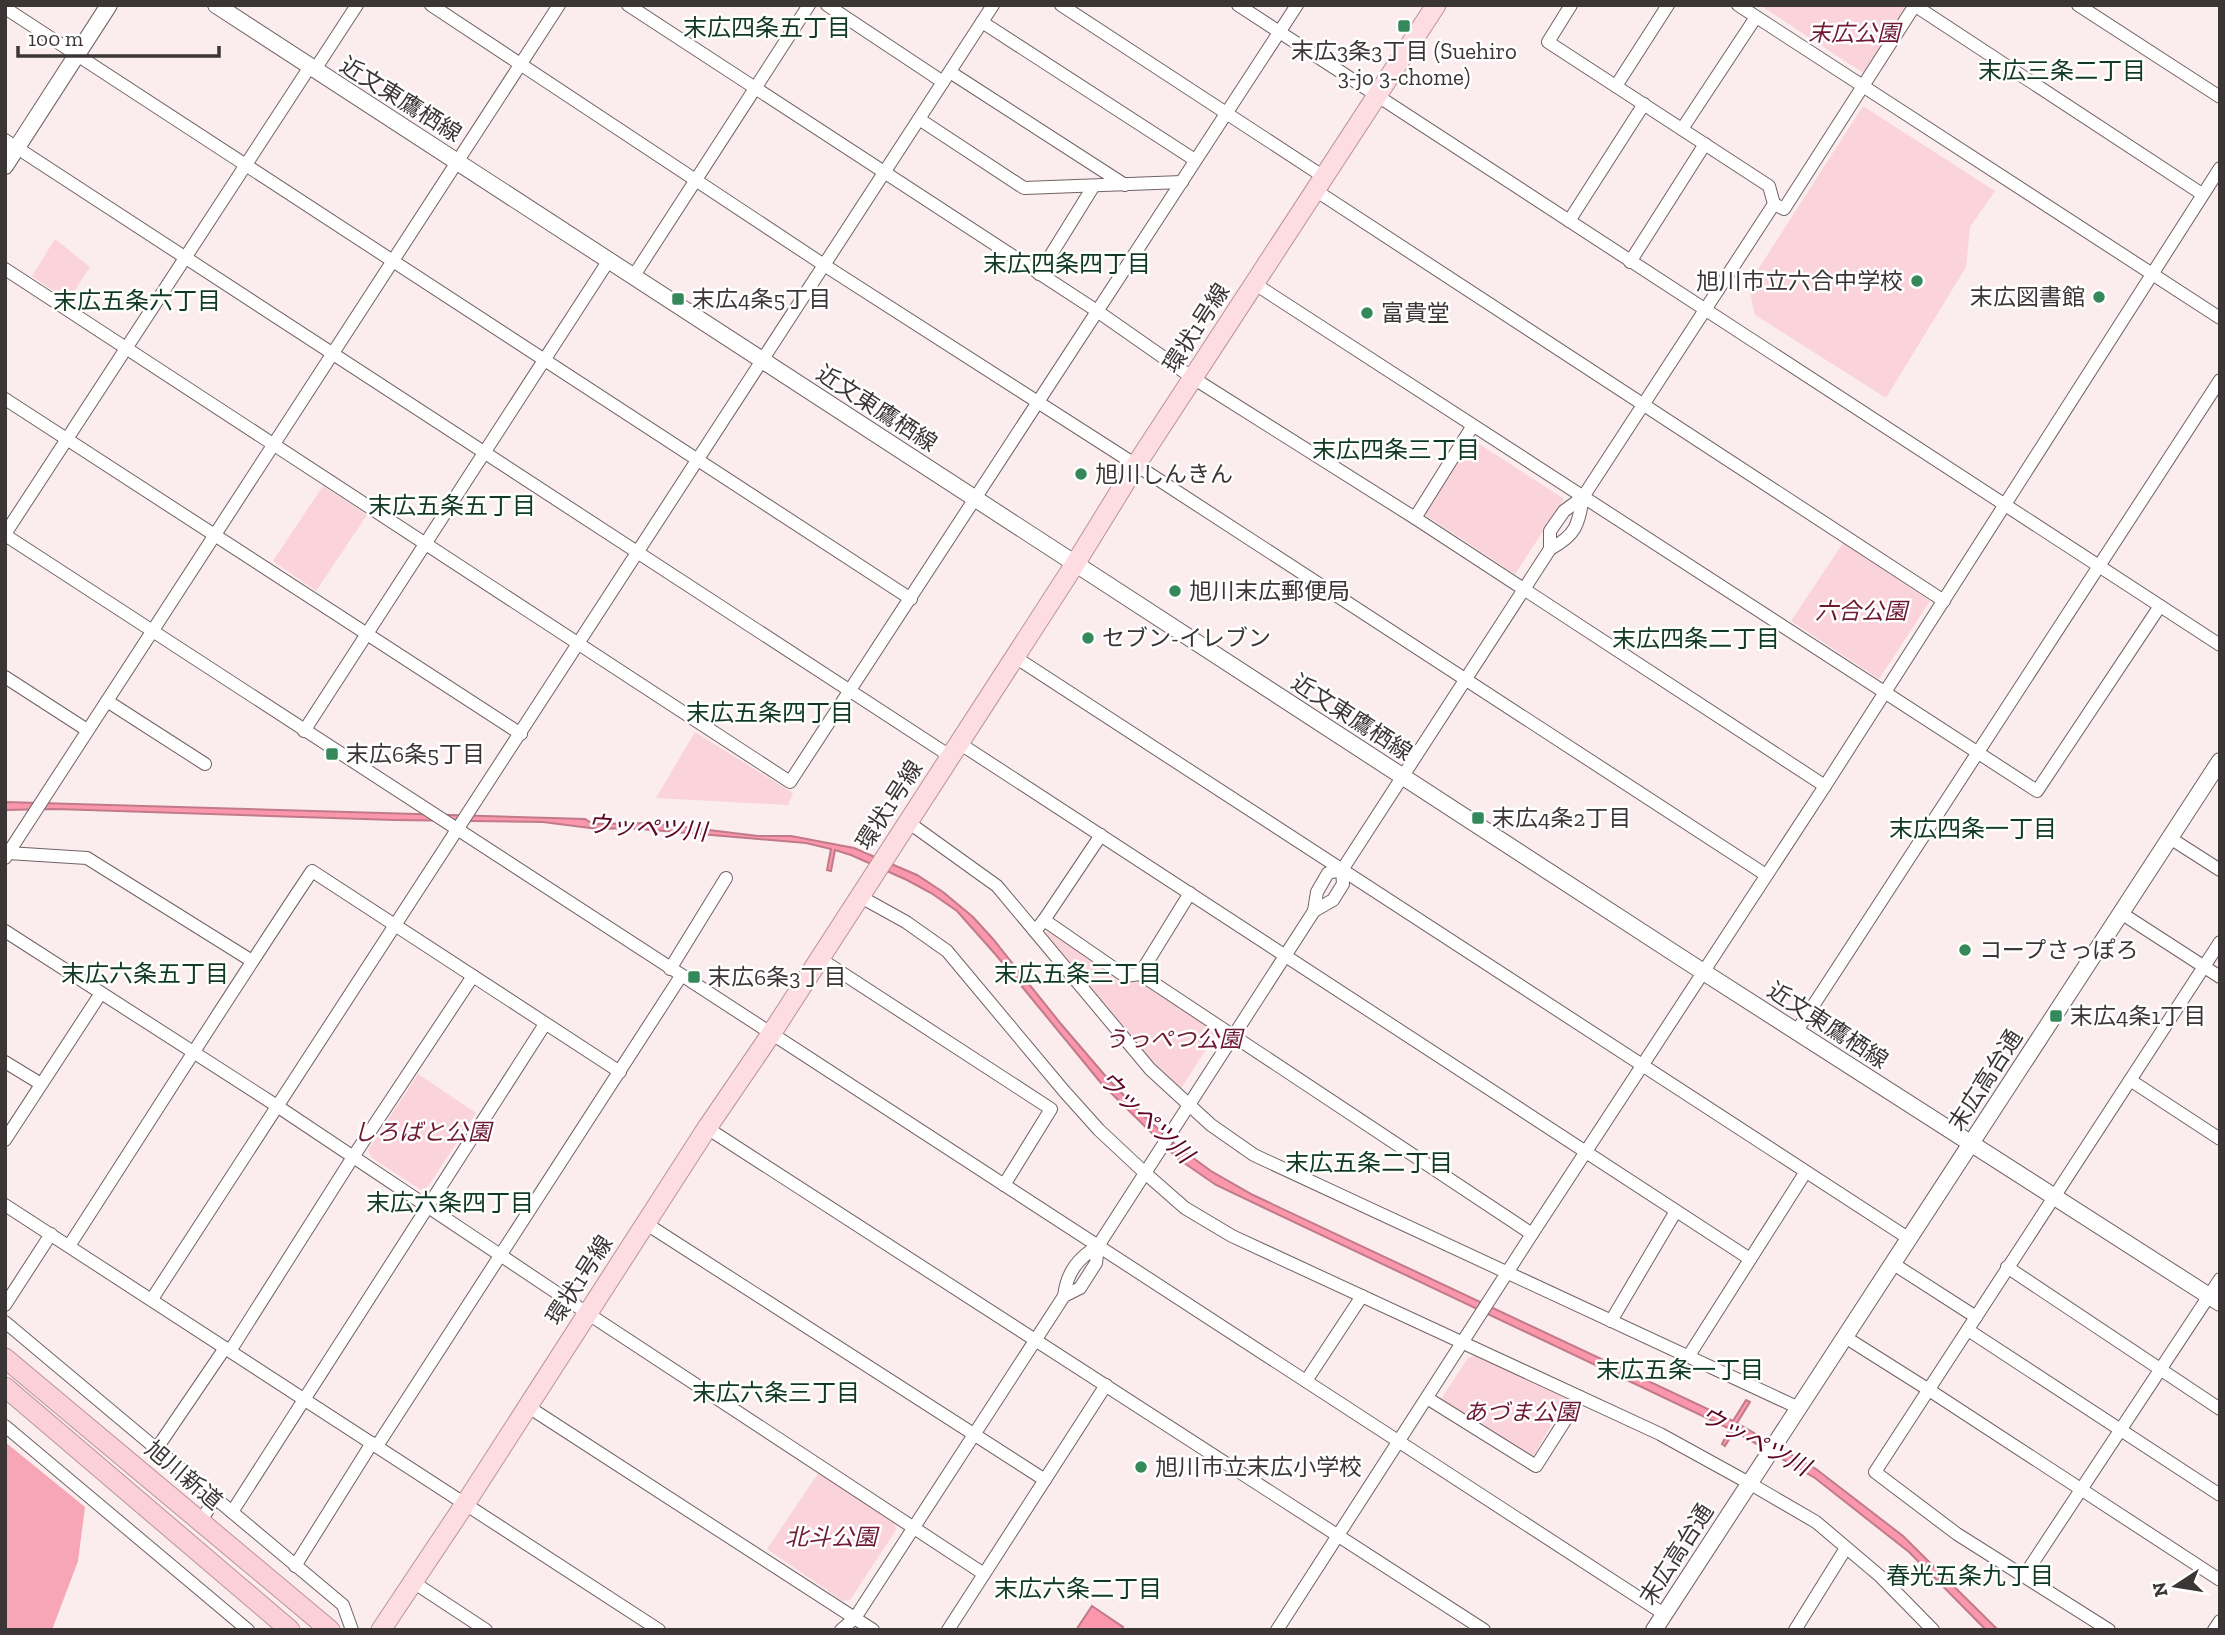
<svg xmlns="http://www.w3.org/2000/svg" width="2225" height="1635" font-family="'Zilla Slab','Noto Sans JP',serif">
  <style>
    .green { fill: #fbd4db }
    .forest { fill: #f6a6b6 }
    .water { fill: #fa97ac; stroke: #c17a89; stroke-width: 2 }
    .lines { fill: none; stroke-linecap: round; stroke-linejoin: round }
    .minor-casing { stroke: #706365; stroke-width: 14 }
    .tertiary-casing { stroke: #706365; stroke-width: 18 }
    .primary-casing { stroke: #b89399; stroke-width: 21 }
    .trunk-casing { stroke: #b89399; stroke-width: 21 }
    .minor { stroke: #fff; stroke-width: 12 }
    .tertiary { stroke: #fff; stroke-width: 16 }
    .primary { stroke: #fddce2; stroke-width: 19 }
    .trunk { stroke: #fcd0d8; stroke-width: 19 }
    .poi-dot { fill: #34885a; stroke: #fff; stroke-width: 2.5 }
    .labels { text-anchor: middle; stroke-width: 5; stroke-linejoin: round; paint-order: stroke }
    .park-label { font-size: 23px; font-style: italic; fill: #6f1934; stroke: #fff }
    .poi-label { font-size: 23px; fill: #3b3536; stroke: #fff; text-anchor: start }
    .street-label { font-size: 23px; fill: #3b3536; stroke: #fff }
    .neighbourhood-label { font-size: 24px; fill: #113a24; stroke: #fff }
    .water-label { font-size: 24px; font-style: italic; fill: #5e0527; stroke: #fff }
  </style>
  <rect width="100%" height="100%" fill="#fbecee"/>
  <!-- green -->
  <g class="green">
    <path d="M1760,5H1900L1906,9L1863,73Z"/>
    <path d="M1863,106L1995,191L1970,227L1966,267L1886,398L1755,315L1748,285Z"/>
    <path d="M55,239L90,267L68,301L32,276Z"/>
    <path d="M1470,438L1564,499L1515,574L1422,513Z"/>
    <path d="M323,486L367,515L316,591L273,561Z"/>
    <path d="M1843,543L1930,601L1879,679L1791,621Z"/>
    <path d="M695,732L793,793L788,805L656,798Z"/>
    <path d="M1049,930L1120,982L1147,983L1217,1032L1180,1090L1151,1061L1044,935Z"/>
    <path d="M418,1074L476,1113L427,1188L421,1190L372,1158L368,1150Z"/>
    <path d="M1476,1355L1567,1398L1534,1455L1527,1456L1441,1399L1468,1358Z"/>
    <path d="M819,1472L894,1522L896,1530L850,1600L843,1601L767,1549Z"/>
  </g>
  <!-- forest -->
  <path class="forest" d="M5,1442L85,1507L78,1561L52,1630H5Z"/>
  <!-- water -->
  <g class="water">
    <path d="M5,802L585,819L593,824L651,823L758,836H791L854,848L917,875L943,892L973,917L993,939L1061,1024L1108,1079L1143,1115L1178,1147L1211,1171L1253,1195L1733,1421L1746,1400L1750,1402L1737,1423L1816,1469L1903,1536L1998,1630H1986L1909,1552L1815,1478L1734,1431L1725,1446L1722,1444L1730,1429L1216,1185L1177,1158L1101,1083L996,955L957,911L931,893L907,880L851,855L835,850L831,871L827,870L831,849L806,843L629,828L598,829L543,822L394,820L56,809L5,810Z"/>
    <path d="M1092,1606L1123,1627L1122,1630H1076Z"/>
  </g>
  <g class="lines">
    <!-- minor casing -->
    <g class="minor-casing">
      <g id="minor">
        <path d="M431,5L824,265L1136,465L1766,875"/>
        <path d="M628,5L1097,311L1193,378L1415,518L1825,786"/>
        <path d="M827,5L943,82"/>
        <path d="M1061,5L1324,177"/>
        <path d="M1238,5L2220,645"/>
        <path d="M1738,5L2220,318"/>
        <path d="M1914,5L2202,194"/>
        <path d="M2078,5L2220,97"/>
        <path d="M5,8L911,599"/>
        <path d="M982,22L1195,160"/>
        <path d="M314,71L357,5"/>
        <path d="M950,72L1125,185"/>
        <path d="M1616,86L1668,5"/>
        <path d="M919,119L1024,188L1182,182"/>
        <path d="M1682,129L1756,17"/>
        <path d="M5,140L950,756"/>
        <path d="M1315,190L1944,601"/>
        <path d="M1774,204L1784,209L1915,5"/>
        <path d="M1569,221L1644,104"/>
        <path d="M1630,262L1705,144"/>
        <path d="M5,269L790,782L1297,5"/>
        <path d="M1039,274L1093,187"/>
        <path d="M633,277L809,5"/>
        <path d="M1255,284L2037,791L2160,606"/>
        <path d="M5,399L521,734"/>
        <path d="M1415,518L1472,427"/>
        <path d="M5,534L309,68"/>
        <path d="M5,535L1664,1614"/>
        <path d="M1550,549V531L1564,511L1583,497L1774,204L1769,186L1548,42L1571,5"/>
        <path d="M1015,657L1908,1238"/>
        <path d="M5,677L87,730"/>
        <path d="M107,701L205,764"/>
        <path d="M304,731L609,260"/>
        <path d="M959,743L1750,1259"/>
        <path d="M908,822L997,886L1150,1069L1211,1125L1254,1155L1799,1408"/>
        <path d="M2170,838L2220,870"/>
        <path d="M8,853L87,858L252,961"/>
        <path d="M5,858L559,5"/>
        <path d="M859,896L906,922L947,951L1064,1091L1099,1130L1145,1173L1185,1208L1232,1236L1660,1434L1749,1483L1816,1522L1881,1577L1933,1630"/>
        <path d="M1314,911L1333,900L1343,884L1342,870L1550,549C1576,535 1578,526 1583,497"/>
        <path d="M2121,913L2220,977"/>
        <path d="M1044,920L1101,835"/>
        <path d="M5,931L277,1106L587,1313L984,1574"/>
        <path d="M1035,931L1044,920L1125,976L1140,974L1190,893"/>
        <path d="M819,958L1051,1109L1004,1185"/>
        <path d="M670,969L726,878"/>
        <path d="M1140,974L1532,1234"/>
        <path d="M1796,1032L2220,380"/>
        <path d="M5,1062L41,1084"/>
        <path d="M2130,1080L2220,1139"/>
        <path d="M707,1128L1484,1630"/>
        <path d="M5,1140L101,993"/>
        <path d="M5,1205L659,1630"/>
        <path d="M645,1223L1045,1480"/>
        <path d="M69,1246C150,1121 229,995 312,871L620,1072"/>
        <path d="M1098,1246L1314,911L1317,892L1328,873L1342,870"/>
        <path d="M1892,1263L1976,1317"/>
        <path d="M2007,1267L2220,1409"/>
        <path d="M152,1299L993,5"/>
        <path d="M5,1305L51,1234"/>
        <path d="M1611,1321L1676,1211"/>
        <path d="M5,1322L343,1605L352,1630"/>
        <path d="M1968,1330L2220,1495"/>
        <path d="M1845,1337L1929,1390L2220,1580"/>
        <path d="M230,1351L353,1157L473,976"/>
        <path d="M1688,1357L1805,1173"/>
        <path d="M1306,1381L1362,1296"/>
        <path d="M1427,1398L1536,1466L1580,1397"/>
        <path d="M527,1406L873,1630"/>
        <path d="M5,1426L248,1630"/>
        <path d="M377,1446L681,976"/>
        <path d="M157,1448L225,1348"/>
        <path d="M232,1512L545,1024"/>
        <path d="M201,1521L215,1498"/>
        <path d="M295,1566L372,1443"/>
        <path d="M2024,1576L2220,1279"/>
        <path d="M413,1582L486,1630"/>
        <path d="M841,1630L855,1618L1064,1296C1067,1272 1078,1258 1098,1246L1096,1263L1080,1288L1064,1296"/>
        <path d="M948,1630L1106,1385"/>
        <path d="M1277,1630L1532,1234L1825,786L2220,168"/>
        <path d="M1795,1630L1846,1548"/>
        <path d="M2109,1630L1957,1534L1875,1472L2220,942"/>
        <path d="M2214,1630L2220,1621"/>
      </g>
    </g>
    <!-- tertiary casing -->
    <g class="tertiary-casing">
      <g id="tertiary">
        <path d="M216,5L1691,964L2220,1303"/>
        <path d="M5,166L109,5"/>
        <path d="M1654,1630L2220,761"/>
      </g>
    </g>
    <!-- primary casing -->
    <g class="primary-casing">
      <path id="primary" d="M381,1630L465,1504L707,1128L771,1034L1075,564L1136,465L1436,5"/>
    </g>
    <!-- trunk casing -->
    <g class="trunk-casing">
      <g id="trunk">
        <path d="M5,1358L330,1630"/>
        <path d="M5,1387L290,1630"/>
      </g>
    </g>
    <!-- minor -->
    <use href="#minor" class="minor"/>
    <!-- tertiary -->
    <use href="#tertiary" class="tertiary"/>
    <!-- primary -->
    <use href="#primary" class="primary"/>
    <!-- trunk -->
    <use href="#trunk" class="trunk"/>
  </g>
  <!-- markers -->
  <g class="poi-dot">
    <rect x="1397" y="19" width="14" height="14" rx="3.5"/>
    <circle cx="1917" cy="281" r="7"/>
    <circle cx="2099" cy="297" r="7"/>
    <rect x="671" y="292" width="14" height="14" rx="3.5"/>
    <circle cx="1367" cy="313" r="7"/>
    <circle cx="1081" cy="474" r="7"/>
    <circle cx="1175" cy="591" r="7"/>
    <circle cx="1088" cy="638" r="7"/>
    <rect x="325" y="747" width="14" height="14" rx="3.5"/>
    <rect x="1471" y="811" width="14" height="14" rx="3.5"/>
    <circle cx="1965" cy="950" r="7"/>
    <rect x="687" y="970" width="14" height="14" rx="3.5"/>
    <rect x="2049" y="1009" width="14" height="14" rx="3.5"/>
    <circle cx="1141" cy="1467" r="7"/>
  </g>
  <g class="labels">
    <!-- park labels -->
    <g class="park-label">
      <text x="1854" y="41">末広公園</text>
      <text x="1861" y="619">六合公園</text>
      <text x="1173" y="1047">うっぺつ公園</text>
      <text x="422" y="1140">しろばと公園</text>
      <text x="1521" y="1420">あづま公園</text>
      <text x="831" y="1545">北斗公園</text>
    </g>
    <!-- poi labels -->
    <g class="poi-label">
      <text x="1404" y="59" text-anchor="middle">末広3条3丁目 (Suehiro<tspan x="1404" dy="26">3-jo 3-chome)</tspan></text>
      <text x="1903" y="289" text-anchor="end">旭川市立六合中学校</text>
      <text x="2085" y="305" text-anchor="end">末広図書館</text>
      <text x="692" y="307">末広4条5丁目</text>
      <text x="1381" y="321">富貴堂</text>
      <text x="1095" y="482">旭川しんきん</text>
      <text x="1189" y="599">旭川末広郵便局</text>
      <text x="1102" y="646">セブン-イレブン</text>
      <text x="346" y="762">末広6条5丁目</text>
      <text x="1492" y="826">末広4条2丁目</text>
      <text x="1979" y="958">コープさっぽろ</text>
      <text x="708" y="985">末広6条3丁目</text>
      <text x="2070" y="1024">末広4条1丁目</text>
      <text x="1155" y="1475">旭川市立末広小学校</text>
    </g>
    <!-- street labels -->
    <g class="street-label">
      <text transform="translate(401 99) rotate(32)" y="8">近文東鷹栖線</text>
      <text transform="translate(1196 328) rotate(-57)" y="8">環状1号線</text>
      <text transform="translate(877 408) rotate(33)" y="8">近文東鷹栖線</text>
      <text transform="translate(1352 717) rotate(33)" y="8">近文東鷹栖線</text>
      <text transform="translate(889 805) rotate(-57)" y="8">環状1号線</text>
      <text transform="translate(1828 1025) rotate(33)" y="8">近文東鷹栖線</text>
      <text transform="translate(1985 1080) rotate(-57)" y="8">末広高台通</text>
      <text transform="translate(579 1280) rotate(-57)" y="8">環状1号線</text>
      <text transform="translate(184 1475) rotate(40)" y="8">旭川新道</text>
      <text transform="translate(1676 1554) rotate(-57)" y="8">末広高台通</text>
    </g>
    <!-- neighbourhood labels -->
    <g class="neighbourhood-label">
      <text x="767" y="36">末広四条五丁目</text>
      <text x="2062" y="79">末広三条二丁目</text>
      <text x="1067" y="272">末広四条四丁目</text>
      <text x="137" y="309">末広五条六丁目</text>
      <text x="1396" y="458">末広四条三丁目</text>
      <text x="452" y="514">末広五条五丁目</text>
      <text x="1696" y="647">末広四条二丁目</text>
      <text x="770" y="721">末広五条四丁目</text>
      <text x="1973" y="837">末広四条一丁目</text>
      <text x="145" y="982">末広六条五丁目</text>
      <text x="1078" y="982">末広五条三丁目</text>
      <text x="1369" y="1171">末広五条二丁目</text>
      <text x="450" y="1211">末広六条四丁目</text>
      <text x="1680" y="1378">末広五条一丁目</text>
      <text x="776" y="1401">末広六条三丁目</text>
      <text x="1970" y="1584">春光五条九丁目</text>
      <text x="1078" y="1597">末広六条二丁目</text>
    </g>
    <!-- water labels -->
    <g class="water-label">
      <text transform="translate(647 828) rotate(4)" y="8">ウッペツ川</text>
      <text transform="translate(1146 1117) rotate(44)" y="8">ウッペツ川</text>
      <text transform="translate(1755 1441) rotate(28)" y="8">ウッペツ川</text>
    </g>
  </g>
  <!-- border -->
  <rect width="2225" height="1635" fill="none" stroke="#3b3536" stroke-width="14"/>
  <!-- north arrow -->
  <g transform="translate(2176 1586) rotate(258)" stroke="#ffffff" stroke-width="5" paint-order="stroke">
  <path d="M0-5L12 26L0 18L-12 26Z" fill="#3b3536"/>
  <text y="-10" font-size="19" font-weight="bold" text-anchor="middle" fill="#3b3536">N</text>
  </g>
  <!-- scale -->
  <path d="M18 46v10h201v-10" fill="none" stroke="#3b3536" stroke-width="3.5"/>
  <text x="28" y="46" font-size="21" fill="#3b3536" stroke="#ffffff" stroke-width="5" paint-order="stroke">100 m</text>
</svg>
